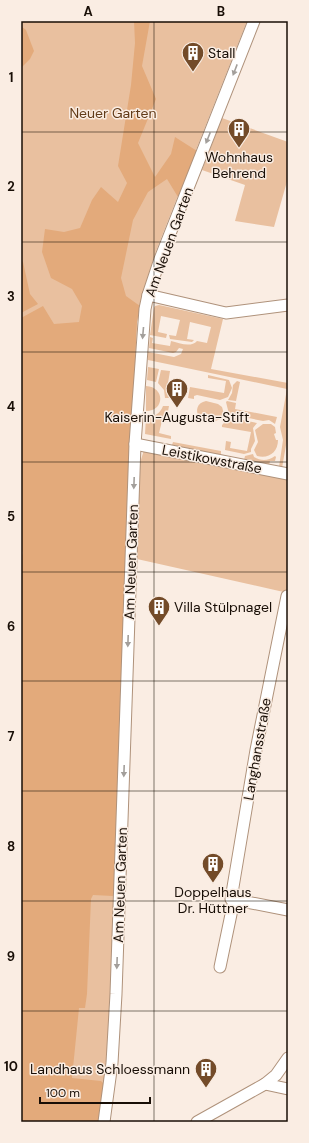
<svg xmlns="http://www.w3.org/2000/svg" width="309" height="1143" font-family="'DM Sans',sans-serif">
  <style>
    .green { fill: #e9c09f }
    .forest { fill: #e3aa7b }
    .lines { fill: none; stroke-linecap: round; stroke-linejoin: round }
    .minor-casing { stroke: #af927b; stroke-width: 13 }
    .minor { stroke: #fff; stroke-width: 11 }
    .oneway { fill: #a39f9b }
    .grid { fill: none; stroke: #180e06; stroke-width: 1; stroke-opacity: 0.55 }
    .labels { text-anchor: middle; stroke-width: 3; stroke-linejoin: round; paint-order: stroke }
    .poi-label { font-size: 14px; fill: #180e06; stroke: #faede3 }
    .park-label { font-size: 14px; fill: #623b18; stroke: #faede3 }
    .street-label { font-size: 14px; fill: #180e06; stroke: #faede3 }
    .neatline { fill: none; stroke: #180e06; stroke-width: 1.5 }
    .grid-label { font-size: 13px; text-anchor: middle; font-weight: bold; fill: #180e06 }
  </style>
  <rect width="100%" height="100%" fill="#faede3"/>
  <!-- green -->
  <g class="green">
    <path d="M21,21H247L156,251L143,293L137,322L131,444L114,999L105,1085L21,1122Z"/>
    <path d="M222,118L288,142V178L274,227L235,221L245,185L202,170Z"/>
    <path d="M159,305L223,319L211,369L288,383V434L282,468L279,467L283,440L280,427L287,389L148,360V352L174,357L181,354L183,349L179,348L176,352L173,353L149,348L150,337L153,338L152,343L170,346L171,341C179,343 191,348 197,341L207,343L211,327L190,322L187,339L194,340L192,342L170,339L169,335L176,336L180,320L161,316L158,332L167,334L166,338L150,335L154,308L155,306Z"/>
    <path d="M148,367L159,369L156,382L147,380Z"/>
    <path d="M161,370L170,371L168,383L173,384L171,398H165L164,390L158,383Z"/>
    <path d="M208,375L229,380L232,388L228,397L220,400L197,395L194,396V399L188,398L190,387L224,393L226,381L208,378Z"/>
    <path d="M237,381L240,382L236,401L228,400L232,393L233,385Z"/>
    <path d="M146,386C165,387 165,411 146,411Z"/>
    <path d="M206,401L218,404L222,407L224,414C219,424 207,422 199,417C195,410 197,403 206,401Z"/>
    <path d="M227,401L236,403L235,409L277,417L275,424L269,420L263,421L229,414L226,402Z"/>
    <path d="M163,406H169L166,422L162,421L159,433L171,436V439L145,434L146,417C154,417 160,414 163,406Z"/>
    <path d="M228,417L257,423L253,428L255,441L251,449V452L244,454L225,450L226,441L231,442L230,448L247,451L251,432L222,427V425L226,421Z"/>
    <path d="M263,424H271L275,427L276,433L274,434L276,440H278C278,452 269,459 257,456L254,450L258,442L255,430Z"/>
    <path d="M173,442L221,451V455L172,445Z"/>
    <path d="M144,450L288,478V593L137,559L139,466Z"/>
    <path d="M253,454L254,457C261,461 268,461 275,456L276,457L275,461H270L269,465L244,460L245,456Z"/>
  </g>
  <!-- forest -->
  <g class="forest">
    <path d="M134,21H150L142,66L156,99L138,143L155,177L171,154L175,137L197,151L178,197L167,179L148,192L133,220L121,278L126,296L140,306L137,322L131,444L117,868L113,896L93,895L91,899L87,994L85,1008H79L72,1078L101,1081L105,1085L99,1122H21V558L23,553L21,546V318L43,306L54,324L79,322L82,306L72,289L51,278L42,252L45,229L64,232L80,228L92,200L101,187L118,202L127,183L118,166L131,85L135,43Z"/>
    <path d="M21,26L26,30L34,51L30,59L21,68Z"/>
    <path d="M21,260L23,262L30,294L38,304L21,313Z"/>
  </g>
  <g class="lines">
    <!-- minor casing -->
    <g class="minor-casing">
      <g id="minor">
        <path d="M148,295L226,313L288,305"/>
        <path d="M135,444L288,474"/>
        <path d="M287,596L256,750L231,899L288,910"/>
        <path d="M220,967L234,900"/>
        <path d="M265,1084L288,1089"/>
        <path d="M104,1122L112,1063L116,994L135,444L145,309L148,295L160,259L254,21"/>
        <path d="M197,1122L265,1084L276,1075L288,1058"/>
      </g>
    </g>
    <!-- minor -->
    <use href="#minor" class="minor"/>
  </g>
  <!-- one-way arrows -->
  <defs><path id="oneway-solid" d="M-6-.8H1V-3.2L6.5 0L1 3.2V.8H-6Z"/></defs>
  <g class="oneway">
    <use href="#oneway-solid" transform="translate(235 70) rotate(111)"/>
    <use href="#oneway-solid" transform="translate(208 138) rotate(112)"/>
    <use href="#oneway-solid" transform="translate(143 333) rotate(95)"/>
    <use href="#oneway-solid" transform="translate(134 483) rotate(92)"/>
    <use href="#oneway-solid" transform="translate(128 641) rotate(92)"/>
    <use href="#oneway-solid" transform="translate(124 771) rotate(92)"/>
    <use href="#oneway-solid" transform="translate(117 963) rotate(92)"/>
  </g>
  <!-- grid -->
  <path class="grid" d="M154,21V1122M21,132H288M21,242H288M21,352H288M21,462H288M21,572H288M21,681H288M21,791H288M21,901H288M21,1011H288"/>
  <!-- icons -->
  <defs>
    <g id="building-pin" transform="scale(1.15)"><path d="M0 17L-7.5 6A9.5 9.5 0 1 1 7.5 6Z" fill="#734b29" stroke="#faede3"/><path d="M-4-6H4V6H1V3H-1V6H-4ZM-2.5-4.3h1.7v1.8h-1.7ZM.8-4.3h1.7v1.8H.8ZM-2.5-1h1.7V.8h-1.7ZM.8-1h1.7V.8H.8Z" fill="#fff"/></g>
  </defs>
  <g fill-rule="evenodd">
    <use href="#building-pin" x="193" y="53"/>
    <use href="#building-pin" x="239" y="129"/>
    <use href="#building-pin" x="177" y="389"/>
    <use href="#building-pin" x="159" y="607"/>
    <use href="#building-pin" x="213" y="864"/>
    <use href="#building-pin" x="206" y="1069"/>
  </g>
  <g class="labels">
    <!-- poi labels -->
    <g class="poi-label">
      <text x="208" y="58" text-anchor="start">Stall</text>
      <text x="239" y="162">Wohnhaus<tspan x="239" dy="16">Behrend</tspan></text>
      <text x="177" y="422">Kaiserin-Augusta-Stift</text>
      <text x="174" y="612" text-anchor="start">Villa Stülpnagel</text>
      <text x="213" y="897">Doppelhaus<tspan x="213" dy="16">Dr. Hüttner</tspan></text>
      <text x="190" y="1074" text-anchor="end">Landhaus Schloessmann</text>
    </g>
    <!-- park labels -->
    <g class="park-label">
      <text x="113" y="118">Neuer Garten</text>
    </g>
    <!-- street labels -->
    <g class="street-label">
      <text transform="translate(169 242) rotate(-70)" y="5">Am Neuen Garten</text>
      <text transform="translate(212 459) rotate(11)" y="5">Leistikowstraße</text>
      <text transform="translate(131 562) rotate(-88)" y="5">Am Neuen Garten</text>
      <text transform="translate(257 749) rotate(-80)" y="5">Langhansstraße</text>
      <text transform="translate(120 885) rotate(-88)" y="5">Am Neuen Garten</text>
    </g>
  </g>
  <!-- border -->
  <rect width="309" height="1143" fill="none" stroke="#faede3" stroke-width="44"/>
  <!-- scale -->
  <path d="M40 1097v6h110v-6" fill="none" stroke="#180e06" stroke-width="2"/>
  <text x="46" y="1097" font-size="12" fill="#180e06" stroke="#faede3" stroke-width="3" paint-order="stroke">100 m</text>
  <rect x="22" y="22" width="265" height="1099" class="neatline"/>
  <g class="grid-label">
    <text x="88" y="16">A</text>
    <text x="221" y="16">B</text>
    <text x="11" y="82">1</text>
    <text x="11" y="191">2</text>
    <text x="11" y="301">3</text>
    <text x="11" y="411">4</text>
    <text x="11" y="521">5</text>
    <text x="11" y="631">6</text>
    <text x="11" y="741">7</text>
    <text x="11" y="851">8</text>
    <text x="11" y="961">9</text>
    <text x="11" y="1071">10</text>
  </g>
</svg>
